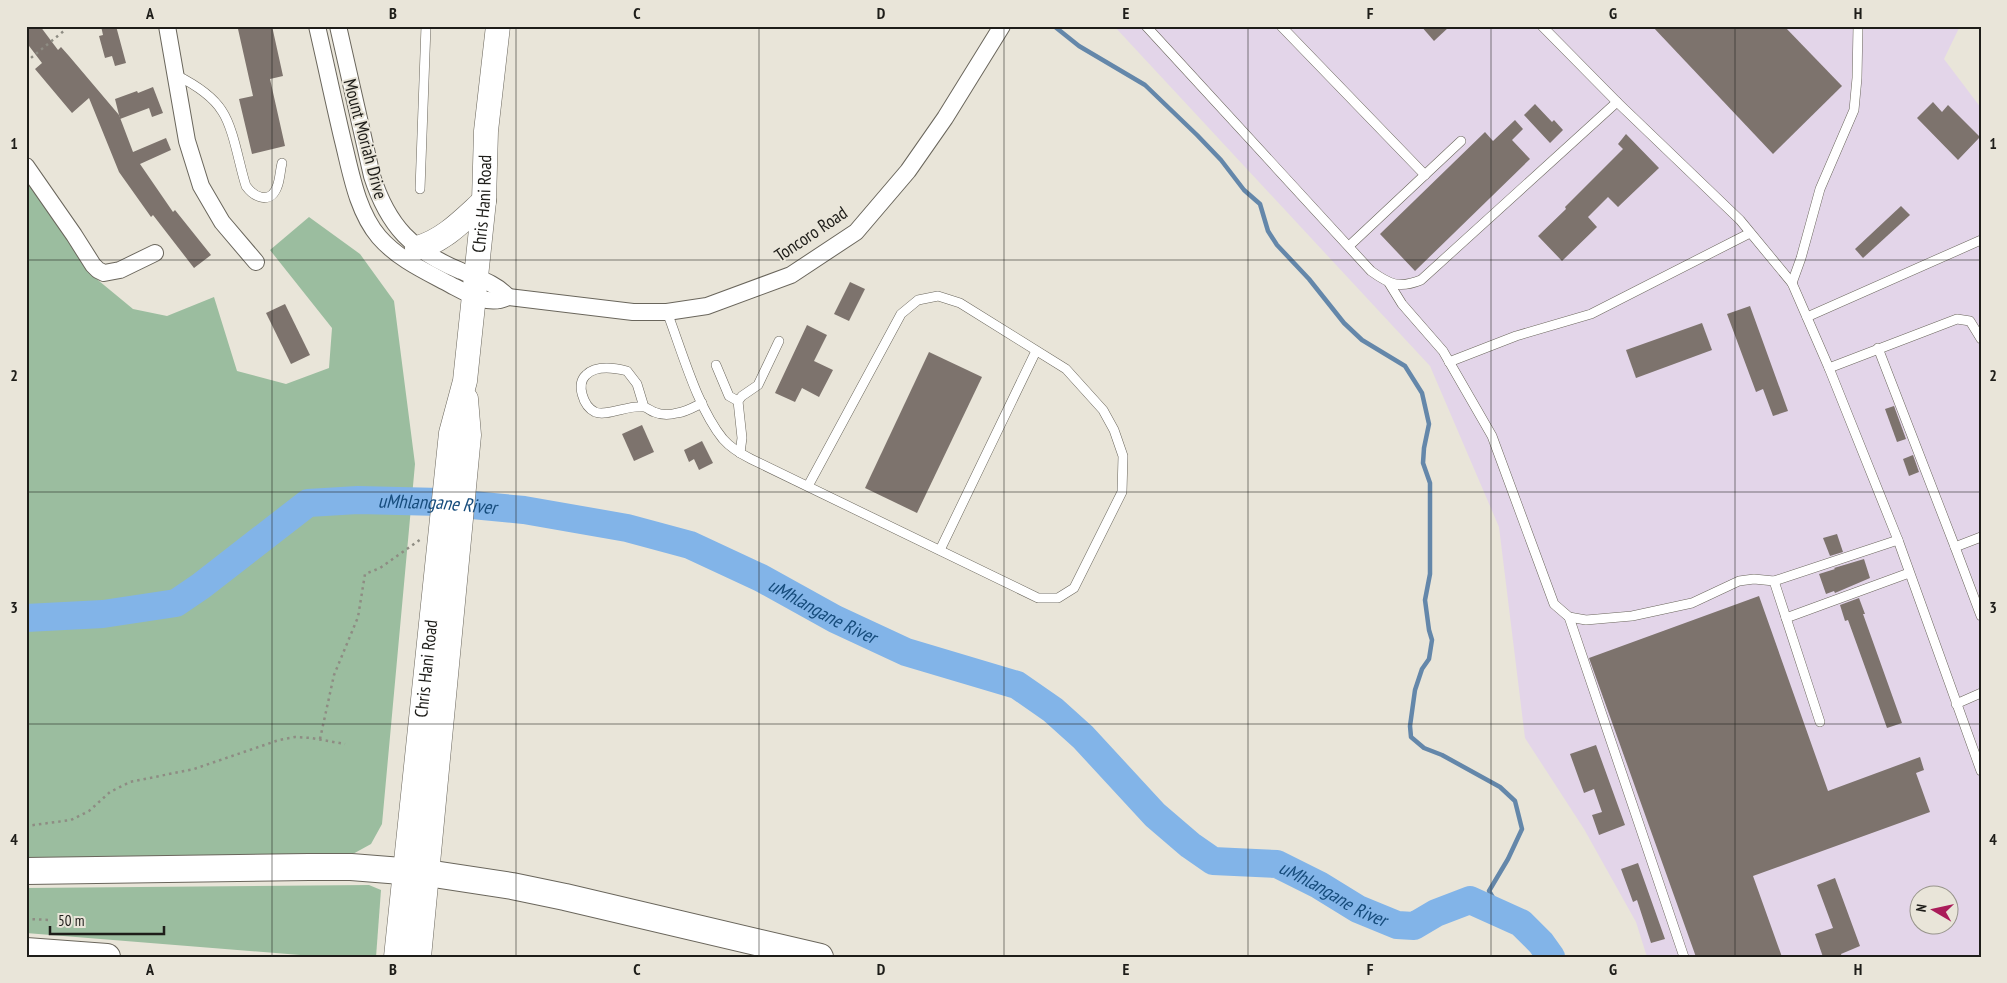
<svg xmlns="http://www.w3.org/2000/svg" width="2007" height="983" font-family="'PT Sans Narrow',sans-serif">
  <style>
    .industrial { fill: #e3d5e9; fill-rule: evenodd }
    .green { fill: #9bbd9f }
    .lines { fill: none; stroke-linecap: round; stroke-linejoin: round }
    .stream { stroke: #6487aa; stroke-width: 4.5 }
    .river { stroke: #82b4e8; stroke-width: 28 }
    .building { fill: #7d736d }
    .lane-casing { stroke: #6a665c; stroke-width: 10 }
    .street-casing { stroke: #6a665c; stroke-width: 18 }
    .secondary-casing { stroke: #6a665c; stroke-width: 25 }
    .primary-casing { stroke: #6a665c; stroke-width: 28 }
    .path { stroke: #8e8c83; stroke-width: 2.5; stroke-dasharray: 2.5 4; stroke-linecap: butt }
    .lane { stroke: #fff; stroke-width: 9 }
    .street { stroke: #fff; stroke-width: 16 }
    .secondary { stroke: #fff; stroke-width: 24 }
    .primary { stroke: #fff; stroke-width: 26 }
    .grid { fill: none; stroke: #1e1d19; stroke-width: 1; stroke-opacity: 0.55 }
    .labels { text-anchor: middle; stroke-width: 4; stroke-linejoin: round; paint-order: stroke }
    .street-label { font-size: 18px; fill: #1e1d19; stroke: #e9e5d9 }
    .water-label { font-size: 19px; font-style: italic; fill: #164c7c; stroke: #e9e5d9 }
    .neatline { fill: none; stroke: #1e1d19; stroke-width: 2 }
    .grid-label { font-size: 16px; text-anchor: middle; font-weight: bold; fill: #1e1d19 }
  </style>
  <rect width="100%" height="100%" fill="#e9e5d9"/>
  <!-- industrial -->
  <path class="industrial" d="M1114,26H1960L1944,59L1981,108V957H1647L1636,922L1584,829L1525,738L1499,527L1430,366ZM1920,896H1950V926H1920Z"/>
  <!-- green -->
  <g class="green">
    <path d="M26,178L93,276L133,309L167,316L214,297L237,371L286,384L329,368L332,328L270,250L309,217L360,254L394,301L415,464L382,824L371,844L351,855L26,860Z"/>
    <path d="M369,885L381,890L376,957H325L26,933V888Z"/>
  </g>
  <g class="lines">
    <!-- stream -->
    <path class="stream" d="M1054,26L1079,46L1145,85L1197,135L1221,160L1244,190L1260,204L1268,231L1277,245L1309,279L1344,323L1362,340L1405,366L1422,393L1429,424L1424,448L1423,463L1430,483V574L1425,600L1429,630L1432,640L1429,659L1422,669L1415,690L1410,726L1411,737L1424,748L1442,755L1500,787L1515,801L1522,829L1508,859L1489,891L1504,916"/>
    <!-- river -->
    <path class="river" id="s1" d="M26,618L103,614L176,603L201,586L308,503L358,500L441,502L524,510L627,528L690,545L761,578L835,619L906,652L1017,685L1053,710L1083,737L1155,815L1190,845L1213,861L1277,864L1319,885L1358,909L1397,925L1414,926L1436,913L1470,900L1521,923L1541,943L1551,957"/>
  </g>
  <!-- building -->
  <g class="building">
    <path d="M26,26H40L58,50L61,47L69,56L119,115L133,152L166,138L171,150L140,164L173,212L175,210L211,255L194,268L153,215L151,217L119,172L89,98L72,113L35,69L42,63L26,42Z"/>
    <path d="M101,26H116L126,63L115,66L112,56L105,58L99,36L103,35Z"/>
    <path d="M248,26H272L283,76L270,79L285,146L252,154L239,99L253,96L238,29Z"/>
    <path d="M1421,26H1450L1434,41Z"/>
    <path d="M1652,26H1784L1842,86L1773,154Z"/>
    <path d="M153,87L163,113L152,117L149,108L120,119L115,99L137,91L138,93Z"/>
    <path d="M1933,102L1942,112L1948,105L1980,137L1958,160L1917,118Z"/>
    <path d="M1535,104L1552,122L1554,120L1563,130L1550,143L1524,115Z"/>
    <path d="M1515,120L1523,129L1512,140L1530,159L1415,271L1380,234L1485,132L1493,141Z"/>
    <path d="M1626,134L1659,168L1618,207L1608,197L1588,217L1597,227L1562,261L1538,236L1566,209L1565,207L1623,149L1618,144Z"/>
    <path d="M1901,206L1910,215L1863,258L1855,249Z"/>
    <path d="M850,282L865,289L849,321L834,314Z"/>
    <path d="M285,304L310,355L291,364L266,313Z"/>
    <path d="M1750,306L1788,411L1773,416L1763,389L1756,392L1727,314Z"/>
    <path d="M1702,323L1712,350L1636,378L1626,350Z"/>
    <path d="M807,325L827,335L814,361L833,370L819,397L802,388L795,402L775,393Z"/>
    <path d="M929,352L982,377L917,513L865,488Z"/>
    <path d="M1894,406L1906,439L1897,442L1885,409Z"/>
    <path d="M642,425L654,452L634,461L622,434Z"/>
    <path d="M702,441L713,463L699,470L694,459L689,462L684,450Z"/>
    <path d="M1913,455L1919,472L1909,476L1903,459Z"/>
    <path d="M1837,534L1843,552L1830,556L1823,538Z"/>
    <path d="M1864,559L1870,578L1835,593L1834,591L1826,594L1819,574L1835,569L1834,568Z"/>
    <path d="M1759,596L1828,791L1920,757L1924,770L1916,773L1930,812L1753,876L1782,957H1696L1589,658Z"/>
    <path d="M1859,598L1865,614H1863L1902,723L1887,728L1848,620L1845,621L1840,605Z"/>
    <path d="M1596,745L1625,825L1599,835L1592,815L1602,812L1594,789L1584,793L1570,754Z"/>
    <path d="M1638,863L1665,939L1651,943L1637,900L1633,902L1621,869Z"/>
    <path d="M1835,878L1860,946L1841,954L1842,957H1823L1815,934L1833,928L1817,885Z"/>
  </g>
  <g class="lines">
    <!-- lane casing -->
    <g class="lane-casing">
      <g id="lane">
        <path d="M1146,26L1371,271C1389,284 1399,289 1421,280L1617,102"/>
        <path d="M1281,26L1425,175"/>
        <path d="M1542,26L1617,102L1740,220L1792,283L1829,368L1898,540L1981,771"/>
        <path d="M176,75C192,83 212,95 222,111C234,129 239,165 246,186C254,197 270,205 277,187C280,180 280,171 282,163"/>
        <path d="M420,189L426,26"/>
        <path d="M1349,246L1461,141"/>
        <path d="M1389,283L1402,304L1443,351L1492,436L1554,604L1569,617L1586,620L1632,616L1692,603L1739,581L1754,579L1774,581L1898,540"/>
        <path d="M1792,283L1801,258L1820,189L1854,110L1857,78L1858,26"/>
        <path d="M667,312C682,351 697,407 723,439C730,447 741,454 751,459L1038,598H1058L1074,588L1122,492L1123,456L1114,430L1103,410L1066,369L960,303L938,296L918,300L901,314L808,486"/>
        <path d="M1807,317L1981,240"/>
        <path d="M1878,348L1955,547"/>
        <path d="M1449,362L1516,336L1591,314L1750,233"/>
        <path d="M716,365L729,396L738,401"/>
        <path d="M1829,368L1957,319L1970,321L1981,339"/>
        <path d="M644,407L637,384L627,371C615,368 596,365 586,375C576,384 583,406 595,412C607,417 630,404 644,407C648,408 651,411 654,412C661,415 670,415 677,413C686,412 694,407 702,403"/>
        <path d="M740,453L742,438L738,401L742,396L758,385L779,341"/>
        <path d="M1981,537L1955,547L1981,616"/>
        <path d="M940,550L1036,351"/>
        <path d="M1774,581L1820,722"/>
        <path d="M1569,617L1684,957"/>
        <path d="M1786,618L1909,573"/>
        <path d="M1956,704L1981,693"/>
      </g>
    </g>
    <!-- street casing -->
    <g class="street-casing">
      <g id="street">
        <path d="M167,26L187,141L201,186L222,222L256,262"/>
        <path d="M317,26C326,65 334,103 343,141C351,173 357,211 379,237C398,259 425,271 451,285C468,294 489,307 508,297L633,312H667L707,306L791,275L856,232L908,171L945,118L1002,26"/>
        <path d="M338,26L372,176C388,226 412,251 461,271C477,278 496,283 508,297"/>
        <path d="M26,166L74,235L93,265L98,270L104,273L120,270L155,253"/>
      </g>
    </g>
    <!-- secondary casing -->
    <g class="secondary-casing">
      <g id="secondary">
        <path d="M417,248C444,241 464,219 484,201"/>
        <path id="s2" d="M396,957L451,433L465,381L484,201L486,131L498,26"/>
        <path d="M419,957L469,435L466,399"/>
      </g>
    </g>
    <!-- primary casing -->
    <g class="primary-casing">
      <g id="primary">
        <path d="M26,871L309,867H351L427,873L512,886L565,897L820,957"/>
        <path d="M26,951L107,957"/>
      </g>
    </g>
    <!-- path -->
    <g class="path">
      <path d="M26,62L65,30V26"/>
      <path d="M320,739L334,675L358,617L365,574L380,568L421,539"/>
      <path d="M26,826L71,820L89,811L110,792L130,782L194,769L279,740L295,737L311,738L345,744"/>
      <path d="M26,919L51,920"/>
    </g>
    <!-- lane -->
    <use href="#lane" class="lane"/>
    <!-- street -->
    <use href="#street" class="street"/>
    <!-- secondary -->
    <use href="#secondary" class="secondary"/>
    <!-- primary -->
    <use href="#primary" class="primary"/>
  </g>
  <!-- grid -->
  <path class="grid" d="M272,26V957M516,26V957M759,26V957M1004,26V957M1248,26V957M1491,26V957M1735,26V957M26,260H1981M26,492H1981M26,724H1981"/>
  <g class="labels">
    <!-- street labels -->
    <g class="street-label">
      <text transform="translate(365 139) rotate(75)" y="6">Mount Moriah Drive</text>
      <text dy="6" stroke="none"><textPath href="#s2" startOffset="759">Chris Hani Road</textPath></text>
      <text transform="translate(811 234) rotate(-34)" y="6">Toncoro Road</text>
      <text dy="6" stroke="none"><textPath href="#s2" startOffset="290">Chris Hani Road</textPath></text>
    </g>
    <!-- water labels -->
    <g class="water-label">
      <text dy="7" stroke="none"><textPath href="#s1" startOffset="446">uMhlangane River</textPath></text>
      <text dy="7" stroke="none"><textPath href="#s1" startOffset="851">uMhlangane River</textPath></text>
      <text dy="7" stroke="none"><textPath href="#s1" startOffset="1452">uMhlangane River</textPath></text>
    </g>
  </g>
  <!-- border -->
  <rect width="2007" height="983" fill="none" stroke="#e9e5d9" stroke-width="55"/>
  <!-- north arrow -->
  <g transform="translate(1934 910) rotate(279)"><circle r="24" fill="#e9e5d9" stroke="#98958c"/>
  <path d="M0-4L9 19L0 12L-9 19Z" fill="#aa1c59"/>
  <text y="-8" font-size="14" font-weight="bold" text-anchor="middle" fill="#1e1d19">N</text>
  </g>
  <!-- scale -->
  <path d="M50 926v8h114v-8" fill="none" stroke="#1e1d19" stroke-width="2.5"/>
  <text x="58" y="926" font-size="15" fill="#1e1d19" stroke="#e9e5d9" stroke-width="4" paint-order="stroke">50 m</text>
  <rect x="28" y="28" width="1952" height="928" class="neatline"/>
  <g class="grid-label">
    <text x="150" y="19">A</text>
    <text x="393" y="19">B</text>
    <text x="637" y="19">C</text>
    <text x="881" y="19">D</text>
    <text x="1126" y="19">E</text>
    <text x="1370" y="19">F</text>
    <text x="1613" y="19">G</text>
    <text x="1858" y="19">H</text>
    <text x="14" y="149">1</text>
    <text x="1993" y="149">1</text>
    <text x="14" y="381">2</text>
    <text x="1993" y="381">2</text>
    <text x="14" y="613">3</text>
    <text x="1993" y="613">3</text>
    <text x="14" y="845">4</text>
    <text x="1993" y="845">4</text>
    <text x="150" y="975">A</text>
    <text x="393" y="975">B</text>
    <text x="637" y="975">C</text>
    <text x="881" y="975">D</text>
    <text x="1126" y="975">E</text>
    <text x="1370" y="975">F</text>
    <text x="1613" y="975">G</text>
    <text x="1858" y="975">H</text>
  </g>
</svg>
